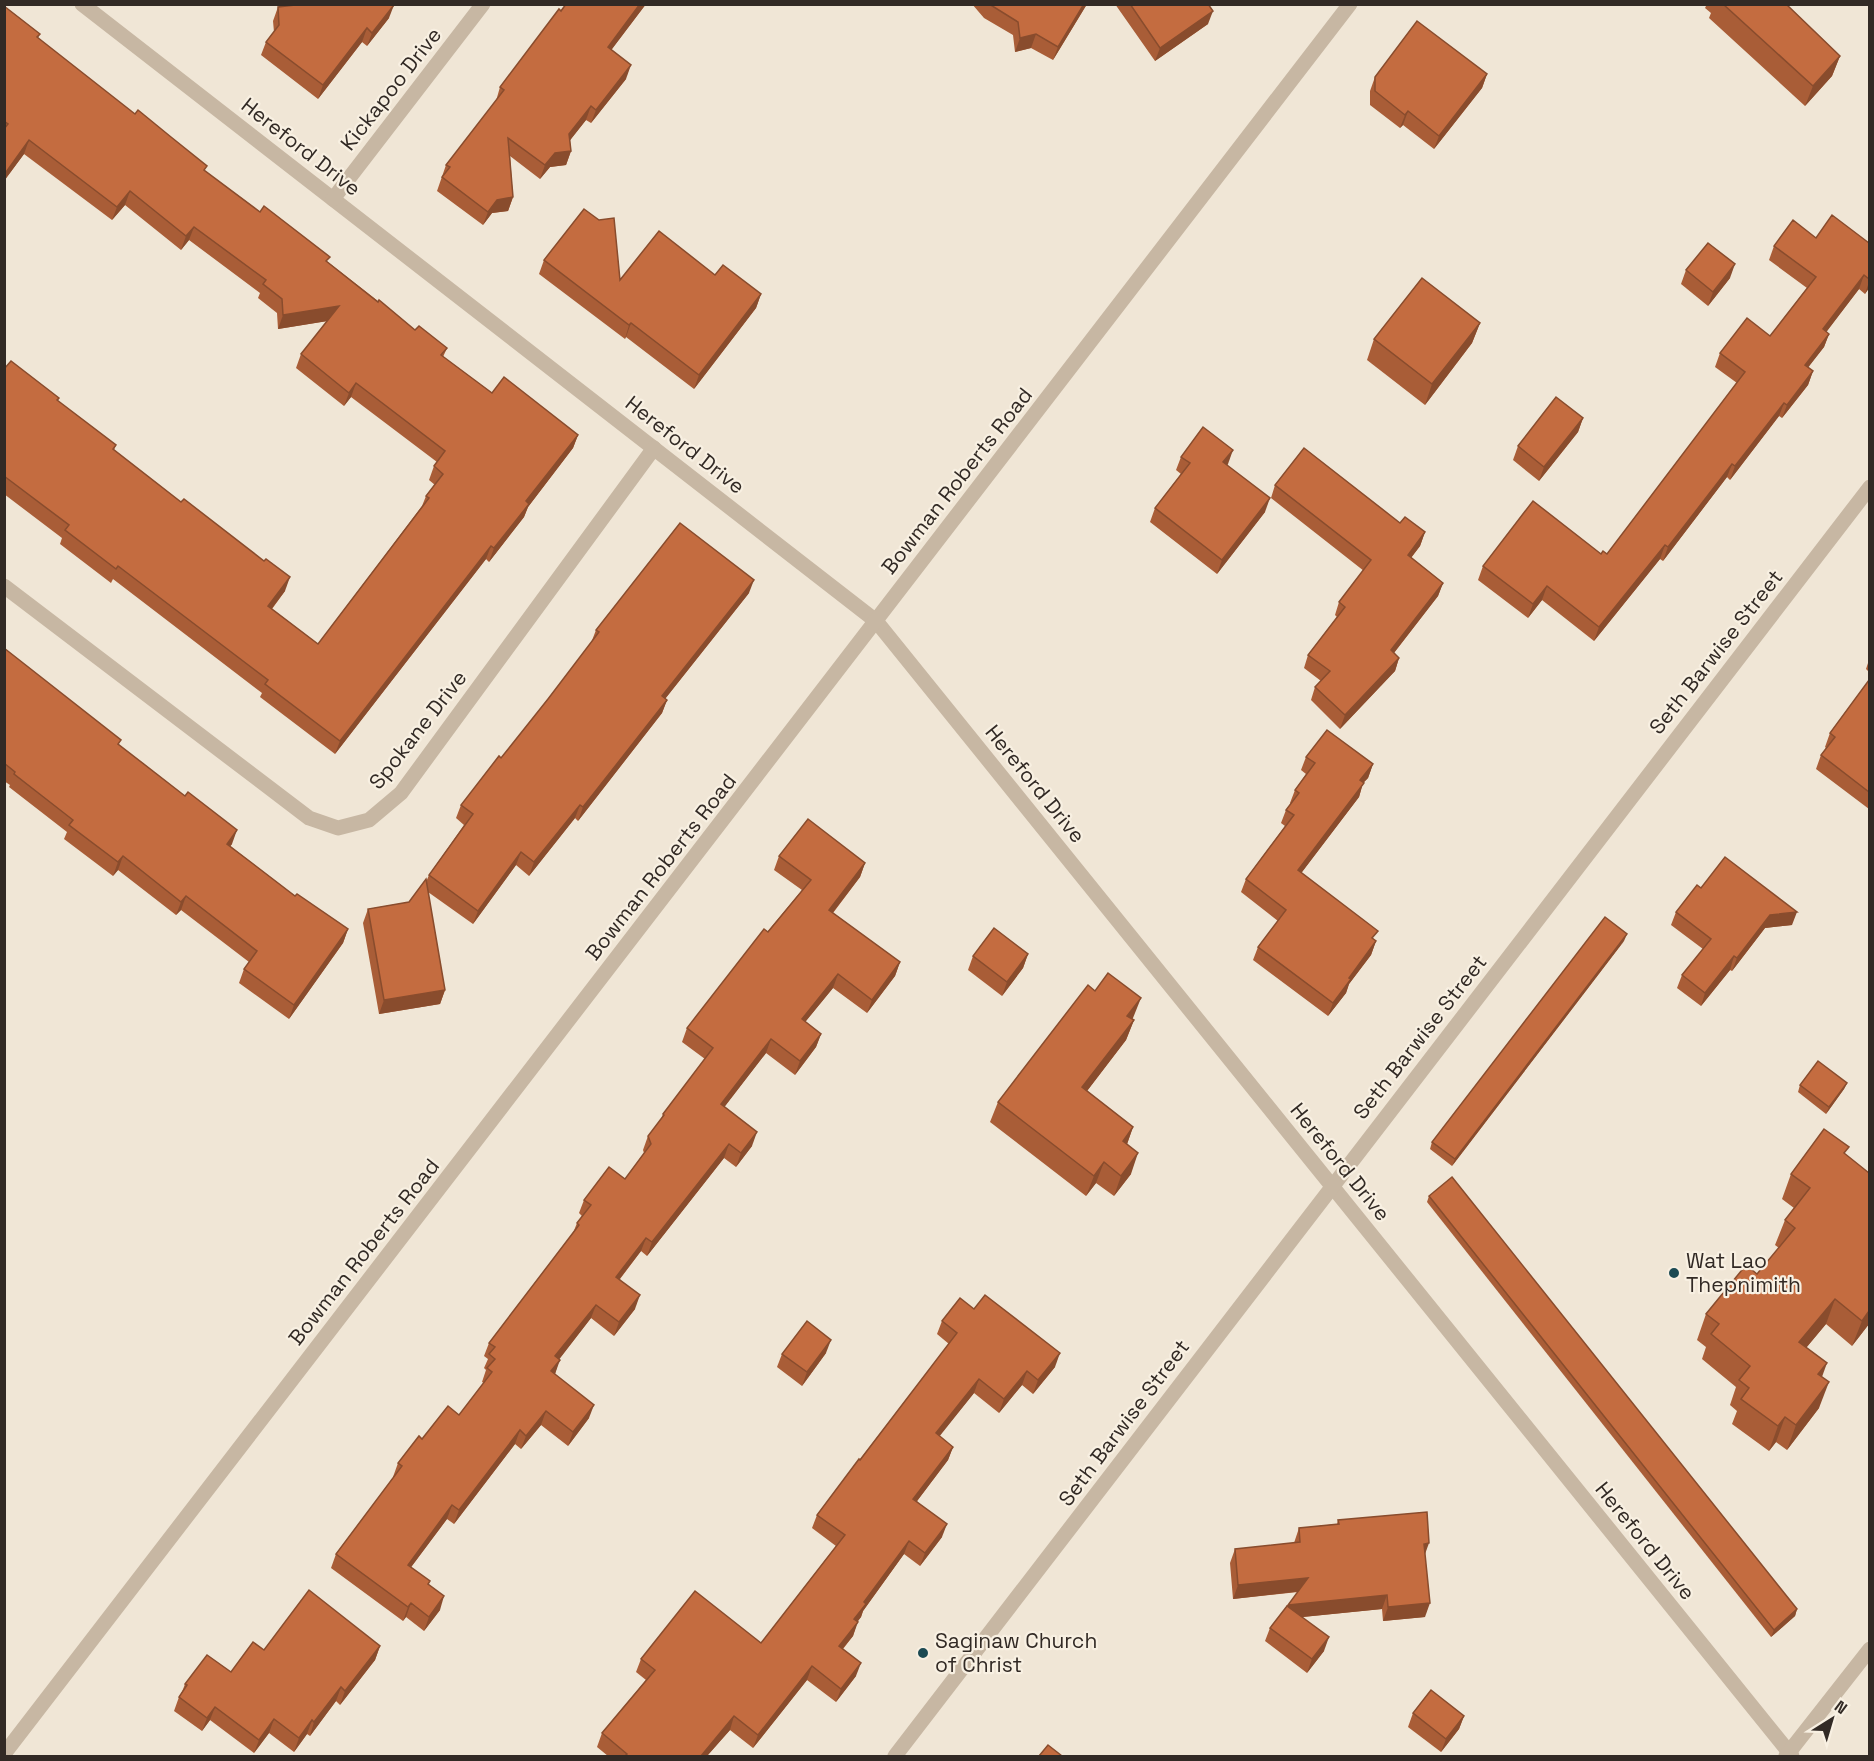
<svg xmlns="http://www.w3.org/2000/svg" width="1874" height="1761" font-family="'Space Grotesk',sans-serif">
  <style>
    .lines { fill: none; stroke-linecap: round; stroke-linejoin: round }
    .minor { stroke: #c7b7a3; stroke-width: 15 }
    .tertiary { stroke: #c7b7a3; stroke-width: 15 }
    .wall { fill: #a95d37 }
    .shaded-wall { fill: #894c2d }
    .building { fill: #c46c40; stroke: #894c2d; stroke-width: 1.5 }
    .poi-dot { fill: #1c4a53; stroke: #f8f0e2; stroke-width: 2 }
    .labels { text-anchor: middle; stroke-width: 4.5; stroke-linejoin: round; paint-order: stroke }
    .street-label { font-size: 21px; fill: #322a25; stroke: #f8f0e2 }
    .poi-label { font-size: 21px; fill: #322a25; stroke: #f8f0e2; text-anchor: start }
  </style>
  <rect width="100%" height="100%" fill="#f0e6d6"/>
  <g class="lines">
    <!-- minor -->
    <g class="minor">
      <path d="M82,4L876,621L1792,1756"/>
      <path d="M333,199L483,4"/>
      <path d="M4,586L309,818L338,828L369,820L401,793L654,448"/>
      <path d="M895,1756L1870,487"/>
      <path d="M1786,1756L1870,1649"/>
    </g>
    <!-- tertiary -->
    <path class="tertiary" d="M4,1754L1350,4"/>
  </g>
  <!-- wall -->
  <g class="wall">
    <path d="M566,4H646L611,50L626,79L591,123L586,120L570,140L571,151L566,165L550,167L540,179L510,156L513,197L508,211L492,213L483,225L437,191L446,165L496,101L500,87Z"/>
    <path d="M972,4H1087L1053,60L1031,48L1015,52L1013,35L984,18Z"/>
    <path d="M1115,4H1210L1209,6L1208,24L1155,61Z"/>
    <path d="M1707,4H1786L1840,56L1832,76L1805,106L1709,18L1711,13L1705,8Z"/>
    <path d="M295,5L389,18L367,46L362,42L318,99L261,55L266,42L274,32L273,21L278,7Z"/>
    <path d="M4,6L40,34L38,38L205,171L328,262L415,330L447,348L443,357L492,393L578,435L573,448L528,507L524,517L489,562L486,559L335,754L260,697L262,693L113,579L111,583L60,544L62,538L4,494V369L59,398L58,401L116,445L114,450L285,591L272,609L318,644L422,506L426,496L435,485L429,480L434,466L437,462L351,397L344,406L296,368L301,354L327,321L278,329L277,313L258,298L260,293L189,240L181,250L125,205L112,220L24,154L4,181Z"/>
    <path d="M1487,74L1482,88L1434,149L1403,125L1400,128L1370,105V91L1375,77Z"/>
    <path d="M1816,238L1869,243V288L1865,294L1859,289L1826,332L1829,334L1824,347L1808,367L1813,371L1808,385L1782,418L1779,416L1730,480L1727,477L1663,561L1660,559L1594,641L1542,600L1528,618L1478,580L1483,566L1601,554H1607L1737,383L1715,367L1720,353L1770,336L1807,288L1769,260L1774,246Z"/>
    <path d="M544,260L620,280L715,275L761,294L756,308L694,389L626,337L625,339L539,274Z"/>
    <path d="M1686,270L1730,278L1708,306L1681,284Z"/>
    <path d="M1480,323L1472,343L1425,405L1367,360L1374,339Z"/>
    <path d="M1583,418L1578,432L1539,481L1513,460L1518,446Z"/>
    <path d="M1181,457L1228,464L1227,465L1265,512L1217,574L1150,522L1155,508L1181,474L1176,470Z"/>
    <path d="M1275,485L1400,523L1425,532L1420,546L1411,558L1443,583L1438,596L1394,653L1399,658L1395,671L1340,729L1311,700L1315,687L1321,681L1304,668L1308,655L1337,617L1335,615L1339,602L1364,571L1271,498Z"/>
    <path d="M749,593L665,699L667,700L662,713L578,821L575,818L529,876L516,865L473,924L428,892L445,990L440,1004L379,1014L363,923L368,909L409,902L426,882L429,875L464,825L456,818L461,805L501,758L548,699L591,643L596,630Z"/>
    <path d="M4,648L119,745L232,844L230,846L295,896L348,929L343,943L289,1019L239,983L244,969L249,962L181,910L176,915L118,870L113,876L64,839L67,832L9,787L10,785L4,781Z"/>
    <path d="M1869,660V672L1866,669Z"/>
    <path d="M1869,680V809L1816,769L1821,755L1826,748L1825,747L1830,733Z"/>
    <path d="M1306,757L1373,764L1368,778L1363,783L1359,797L1301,873L1376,941L1371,955L1349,984L1346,993L1328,1016L1253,960L1258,947L1278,921L1241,892L1246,879L1285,826L1281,823L1286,810L1291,804L1290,803L1295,790L1306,774L1301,770Z"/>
    <path d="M779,856L865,863L860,877L833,913L900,962L895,976L867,1013L833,988L805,1022L821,1034L816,1047L795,1075L766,1053L724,1107L752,1146L736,1167L724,1158L647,1256L641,1251L620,1279L635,1309L614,1336L591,1318L559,1359L555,1374L589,1418L568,1446L541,1425L521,1449L515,1444L454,1524L447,1519L411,1567L428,1585L440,1610L424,1631L406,1617L403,1621L331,1568L336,1554L394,1477H393L398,1463L422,1439L459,1415L484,1383L482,1382L486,1370L484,1368L488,1359L484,1356L489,1343L573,1233L577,1223L582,1216L579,1213L584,1200L625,1179L644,1153L643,1150L648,1136L661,1120L663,1114L705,1059L682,1042L687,1028L802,890L774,870Z"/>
    <path d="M1701,888L1792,925L1765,928L1732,971L1730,970L1701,1006L1677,988L1682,975L1703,949L1671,925L1676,912Z"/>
    <path d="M1624,941L1452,1166L1430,1149L1432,1142Z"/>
    <path d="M1028,954L1023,968L1002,996L968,970L973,956Z"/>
    <path d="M1133,1018L1132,1019L1134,1020L1126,1040L1087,1091L1133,1127L1127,1144L1131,1174L1114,1196L1096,1183L1086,1196L990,1122L998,1102Z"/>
    <path d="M1847,1083L1844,1089L1826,1114L1798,1092L1800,1085Z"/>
    <path d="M1846,1154L1869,1324L1852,1346L1826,1324L1806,1348L1822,1377L1819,1408L1787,1450L1776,1442L1769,1451L1732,1424L1737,1411L1730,1405L1736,1387L1702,1359L1706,1347L1697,1340L1706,1314L1757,1274L1779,1248L1775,1245L1785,1220L1794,1208L1782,1199L1791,1174Z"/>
    <path d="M1429,1196L1797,1609L1795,1616L1771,1637L1427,1202Z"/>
    <path d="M974,1309L1055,1367L1033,1394L1022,1385L999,1413L974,1393L939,1436L953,1447L948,1460L917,1501L942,1537L920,1566L904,1554L863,1611L861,1617L857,1622L853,1636L843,1649L856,1676L836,1702L807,1680L753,1748L730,1730L707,1756H608L597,1747L602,1733L646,1680L636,1672L641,1659L761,1643L836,1546L812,1528L817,1515L949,1344L937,1334L942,1321Z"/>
    <path d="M826,1353L802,1386L777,1367L782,1354Z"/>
    <path d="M1338,1520L1425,1556V1617L1383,1621L1382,1609L1302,1617L1324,1651L1307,1673L1265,1641L1270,1628L1298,1592L1233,1599L1230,1563L1235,1549L1294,1543L1299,1528L1337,1524Z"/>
    <path d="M380,1646L375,1660L340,1705L336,1701L310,1736L307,1734L294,1752L269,1733L254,1753L210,1720L202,1731L174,1711L179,1697L182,1692L185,1684L231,1672L264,1650Z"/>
    <path d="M1413,1713L1464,1716L1459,1729L1441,1752L1408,1727Z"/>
  </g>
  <!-- shaded-wall -->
  <g class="shaded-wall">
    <path d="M640,4H646L603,61L608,47Z"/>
    <path d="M1084,4H1087L1053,60L1058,47Z"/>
    <path d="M394,5L389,18L367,46L372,33Z"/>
    <path d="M1213,11L1208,24L1155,61L1160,48Z"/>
    <path d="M367,28L362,42L318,99L323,85Z"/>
    <path d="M1036,34L1031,48L1015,52L1020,38Z"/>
    <path d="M1840,56L1832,76L1805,106L1813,86Z"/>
    <path d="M631,65L626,79L591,123L596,110Z"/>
    <path d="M1487,74L1482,88L1434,149L1439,136Z"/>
    <path d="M591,106L586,120L564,148L569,134Z"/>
    <path d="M1408,111L1403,125L1400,128L1405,115Z"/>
    <path d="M29,140L24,154L4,181V175Z"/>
    <path d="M571,151L566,165L550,167L540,179L545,165L555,153Z"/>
    <path d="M130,191L125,205L112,220L117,207Z"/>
    <path d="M513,197L508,211L492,213L483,225L488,212L497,200Z"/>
    <path d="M194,227L189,240L181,250L186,236Z"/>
    <path d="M1735,264L1730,278L1708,306L1713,292Z"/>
    <path d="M1864,275L1859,289L1818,343L1823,329Z"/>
    <path d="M1869,282V288L1865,294Z"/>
    <path d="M761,294L756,308L694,389L699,375Z"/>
    <path d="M339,306L334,320L278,329L283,315Z"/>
    <path d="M631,323L626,337L625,339L629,325Z"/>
    <path d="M1480,323L1472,343L1425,405L1432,384Z"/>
    <path d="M1829,334L1824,347L1800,378L1805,365Z"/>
    <path d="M1813,371L1808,385L1782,418L1787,405Z"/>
    <path d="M356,383L351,397L344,406L349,393Z"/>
    <path d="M1784,403L1779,416L1730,480L1735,466Z"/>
    <path d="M1583,418L1578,432L1539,481L1544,467Z"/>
    <path d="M578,435L573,448L528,507L524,517L489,562L494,548L526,501Z"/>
    <path d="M1233,450L1228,464L1218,476L1223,462Z"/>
    <path d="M1732,464L1727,477L1663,561L1668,547Z"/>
    <path d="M1270,498L1265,512L1217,574L1222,560Z"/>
    <path d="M1425,532L1420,546L1403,568L1408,555Z"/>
    <path d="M1665,545L1660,559L1594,641L1599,627Z"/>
    <path d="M491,546L486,559L335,754L340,741Z"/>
    <path d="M290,577L285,591L263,620L268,606Z"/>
    <path d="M754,580L749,593L657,709L662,696Z"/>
    <path d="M1443,583L1438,596L1386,663L1391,650Z"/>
    <path d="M1547,586L1542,600L1528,618L1533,604Z"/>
    <path d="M1399,658L1395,671L1340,729L1345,715Z"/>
    <path d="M667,700L662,713L578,821L583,807Z"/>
    <path d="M1373,764L1368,778L1363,783L1359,797L1293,884L1298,870L1360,780Z"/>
    <path d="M580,805L575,818L529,876L534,862Z"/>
    <path d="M237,830L232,844L222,857L227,844Z"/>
    <path d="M521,852L516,865L473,924L478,911Z"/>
    <path d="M123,856L118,870L113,876L118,862Z"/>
    <path d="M865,863L860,877L824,924L829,910Z"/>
    <path d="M186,896L181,910L176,915L181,902Z"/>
    <path d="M1797,912L1792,925L1765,928L1732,971L1737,958L1770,915Z"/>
    <path d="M348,929L343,943L289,1019L294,1005Z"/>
    <path d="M1627,934L1624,941L1452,1166L1455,1159Z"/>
    <path d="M1376,941L1371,955L1349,984L1346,993L1328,1016L1333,1003L1349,978Z"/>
    <path d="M1028,954L1023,968L1002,996L1007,982Z"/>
    <path d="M1734,956L1730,970L1701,1006L1705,993Z"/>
    <path d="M900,962L895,976L867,1013L872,1000Z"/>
    <path d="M838,974L833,988L797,1032L802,1019Z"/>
    <path d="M445,990L440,1004L379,1014L384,1000Z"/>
    <path d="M1141,998L1133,1018L1120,1036L1127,1016Z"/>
    <path d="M1134,1020L1126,1040L1074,1108L1082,1087Z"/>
    <path d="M821,1034L816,1047L795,1075L800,1061Z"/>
    <path d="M771,1039L766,1053L716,1118L721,1104Z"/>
    <path d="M1847,1083L1844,1089L1826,1114L1829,1107Z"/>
    <path d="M1133,1127L1126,1147L1123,1141Z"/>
    <path d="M757,1132L752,1146L736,1167L741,1153Z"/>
    <path d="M729,1144L724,1158L647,1256L652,1242Z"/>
    <path d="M1138,1153L1131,1174L1114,1196L1121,1176Z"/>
    <path d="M1104,1162L1096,1183L1086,1196L1094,1176Z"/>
    <path d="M646,1238L641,1251L611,1290L616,1277Z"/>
    <path d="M640,1295L635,1309L614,1336L619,1322Z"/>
    <path d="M1835,1299L1826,1324L1790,1367L1799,1342Z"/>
    <path d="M596,1305L591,1318L551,1370L555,1356Z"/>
    <path d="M1869,1311V1324L1852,1346L1862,1321Z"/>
    <path d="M831,1340L826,1353L802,1386L807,1372Z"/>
    <path d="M1060,1353L1055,1367L1033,1394L1038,1380Z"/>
    <path d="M560,1360L555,1374L546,1385L551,1371Z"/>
    <path d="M1827,1363L1818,1388V1374Z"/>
    <path d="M1027,1371L1022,1385L999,1413L1004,1399Z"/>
    <path d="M979,1379L974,1393L931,1447L936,1433Z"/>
    <path d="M1829,1382L1819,1408L1787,1450L1796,1425Z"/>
    <path d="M594,1405L589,1418L568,1446L573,1432Z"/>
    <path d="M546,1411L541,1425L521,1449L526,1436Z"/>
    <path d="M1785,1417L1776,1442L1769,1451L1778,1426Z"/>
    <path d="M520,1430L515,1444L454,1524L459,1510Z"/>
    <path d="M953,1447L948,1460L908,1513L913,1499Z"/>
    <path d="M452,1505L447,1519L403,1578L408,1565Z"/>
    <path d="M947,1524L942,1537L920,1566L925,1553Z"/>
    <path d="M909,1541L904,1554L863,1611L861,1617L849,1633L854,1619L864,1602Z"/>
    <path d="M1429,1543L1424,1557V1544Z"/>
    <path d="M1308,1578L1303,1591L1233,1599L1238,1585Z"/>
    <path d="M1387,1595L1382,1609L1283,1619L1288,1605Z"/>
    <path d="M444,1596L440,1610L424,1631L429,1617Z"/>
    <path d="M411,1603L406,1617L403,1621L408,1607Z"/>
    <path d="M1430,1603L1425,1617L1383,1621L1388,1607Z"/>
    <path d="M1797,1609L1795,1616L1771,1637L1774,1630Z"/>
    <path d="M858,1622L853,1636L834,1659L839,1646Z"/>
    <path d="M1329,1637L1324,1651L1307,1673L1312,1659Z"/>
    <path d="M380,1646L375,1660L340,1705L345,1691Z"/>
    <path d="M861,1663L856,1676L836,1702L841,1689Z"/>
    <path d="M812,1666L807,1680L753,1748L758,1735Z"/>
    <path d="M341,1687L336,1701L310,1736L314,1722Z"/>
    <path d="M215,1707L210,1720L202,1731L207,1718Z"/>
    <path d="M734,1716L730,1730L707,1756H701Z"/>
    <path d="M1464,1716L1459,1729L1441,1752L1446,1739Z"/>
    <path d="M274,1719L269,1733L254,1753L259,1740Z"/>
    <path d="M312,1720L307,1734L294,1752L299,1738Z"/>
  </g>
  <!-- building -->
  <g class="building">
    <path d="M296,4H394V5L372,33L367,28L323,85L266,42L279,25L278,7L295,5Z"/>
    <path d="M566,4H640L608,47L631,65L596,110L591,106L569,134L571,151L555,153L545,165L508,138L513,197L497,200L488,212L442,177L450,167L446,165L504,90L500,87L559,9L561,11Z"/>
    <path d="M989,4H1084L1058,47L1036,34L1020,38L1018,22Z"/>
    <path d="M1130,4H1208L1213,11L1160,48Z"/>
    <path d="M1723,4H1786L1840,56L1813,86Z"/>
    <path d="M4,6L40,34L37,37L135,114L138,110L171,137L207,166L204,170L260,212L264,206L330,257L326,261L378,302L379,300L415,330L419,326L447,348L441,355L492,393L504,377L578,435L526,501L529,504L494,548L491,546L340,741L265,684L268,680L118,566L116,569L65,530L69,525L4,476V369L11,361L59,398L57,400L116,445L113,449L181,502L184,499L264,561L266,559L290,577L268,606L318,644L429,498L426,496L443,474L434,466L445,451L356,383L349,393L301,354L339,306L283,315L282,299L263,284L266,280L194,227L186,236L130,191L117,207L29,140L4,175V129L8,124L4,121Z"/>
    <path d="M1417,21L1487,74L1439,136L1408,111L1405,115L1375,91V77Z"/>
    <path d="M584,209L599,220L614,218L620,280L659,231L715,275L723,265L761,294L699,375L631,323L629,325L544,260Z"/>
    <path d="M1832,215L1869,243V279L1864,275L1823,329L1829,334L1805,365L1813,371L1787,405L1784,403L1735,466L1732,464L1668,547L1665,545L1599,627L1547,586L1533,604L1483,566L1533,501L1601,554L1603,551L1607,554L1745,372L1720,353L1747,318L1770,336L1816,277L1774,246L1793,220L1816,238Z"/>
    <path d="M1708,243L1735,264L1713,292L1686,270Z"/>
    <path d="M1422,278L1480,323L1432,384L1374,339Z"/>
    <path d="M1556,397L1583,418L1544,467L1518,446Z"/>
    <path d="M1203,427L1233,450L1223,462L1270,498L1222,560L1155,508L1190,463L1181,457Z"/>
    <path d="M1304,448L1400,523L1405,517L1425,532L1408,555L1443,583L1391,650L1399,658L1345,715L1315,687L1330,671L1308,655L1345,607L1339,602L1371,560L1275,485Z"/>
    <path d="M680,523L754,580L662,696L667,700L583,807L580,805L534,862L521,852L478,911L429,875L473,814L461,805L499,756L501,758L548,699L599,632L596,630Z"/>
    <path d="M4,648L121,740L118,744L185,796L188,792L237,830L227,844L295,896L297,894L348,929L294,1005L244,969L257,951L186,896L181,902L123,856L118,862L69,825L73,820L14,774L15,772L4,763Z"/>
    <path d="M1869,680V792L1821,755L1835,737L1830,733Z"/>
    <path d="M1327,730L1373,764L1360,780L1364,783L1298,870L1378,931L1372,938L1376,941L1349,978L1351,979L1333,1003L1258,947L1286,910L1246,879L1294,815L1286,810L1299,793L1295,790L1315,763L1306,757Z"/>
    <path d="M808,819L865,863L829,910L900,962L872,1000L838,974L802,1019L821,1034L800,1061L771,1039L721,1104L757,1132L741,1153L729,1144L652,1242L646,1238L616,1277L640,1295L619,1322L596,1305L555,1356L560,1360L551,1371L594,1405L573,1432L546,1411L526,1436L520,1430L459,1510L452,1505L408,1565L430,1581L428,1584L444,1596L429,1617L411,1603L408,1607L336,1554L402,1466L398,1463L419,1436L422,1439L448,1406L459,1415L492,1372L487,1368L495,1359L489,1354L495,1347L489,1343L579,1225L577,1223L591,1205L584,1200L609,1167L625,1179L651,1144L648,1136L664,1115L663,1114L713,1048L687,1028L764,929L768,932L811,880L779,856Z"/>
    <path d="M1725,857L1797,912L1770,915L1737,958L1734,956L1705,993L1682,975L1711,939L1676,912L1697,885L1701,888Z"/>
    <path d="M426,879L445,990L384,1000L368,909L409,902Z"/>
    <path d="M1605,917L1627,934L1455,1159L1432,1142Z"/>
    <path d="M994,928L1028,954L1007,982L973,956Z"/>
    <path d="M1108,973L1141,998L1127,1016L1134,1020L1082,1087L1133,1127L1123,1141L1138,1153L1121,1176L1104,1162L1094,1176L998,1102L1088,985L1095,991Z"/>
    <path d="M1818,1061L1847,1083L1829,1107L1800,1085Z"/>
    <path d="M1824,1129L1849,1147L1844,1153L1869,1173V1311L1862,1321L1835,1299L1799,1342L1827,1363L1818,1374L1829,1382L1796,1425L1785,1417L1778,1426L1741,1399L1749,1388L1739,1380L1750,1366L1711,1334L1719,1324L1706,1314L1746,1265L1757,1274L1795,1228L1785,1220L1810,1188L1791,1174Z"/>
    <path d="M1452,1177L1797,1609L1774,1630L1429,1196Z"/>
    <path d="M985,1295L1060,1353L1038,1380L1027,1371L1004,1399L979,1379L936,1433L953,1447L913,1499L947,1524L925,1553L909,1541L864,1602L866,1604L854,1619L858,1622L839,1646L861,1663L841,1689L812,1666L758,1735L734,1716L701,1756H625L627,1754L602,1733L655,1670L641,1659L695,1591L761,1643L845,1535L817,1515L859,1459L860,1460L957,1333L942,1321L960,1298L974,1309Z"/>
    <path d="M807,1321L831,1340L807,1372L782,1354Z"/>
    <path d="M1427,1512L1429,1543L1424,1544L1430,1603L1388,1607L1387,1595L1288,1605L1308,1578L1238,1585L1235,1549L1300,1542L1299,1528L1339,1524L1338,1520Z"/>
    <path d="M309,1590L380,1646L345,1691L341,1687L314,1722L312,1720L299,1738L274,1719L259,1740L215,1707L207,1718L179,1697L187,1685L185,1684L207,1655L231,1672L253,1642L264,1650Z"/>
    <path d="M1287,1606L1329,1637L1312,1659L1270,1628Z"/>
    <path d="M1431,1690L1464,1716L1446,1739L1413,1713Z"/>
    <path d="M1048,1745L1062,1756H1039Z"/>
  </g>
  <!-- markers -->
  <g class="poi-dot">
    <circle cx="1674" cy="1273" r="6"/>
    <circle cx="923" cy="1653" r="6"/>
  </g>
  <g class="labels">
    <!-- street labels -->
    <g class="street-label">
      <text transform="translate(391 89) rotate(-52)" y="7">Kickapoo Drive</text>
      <text transform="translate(301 147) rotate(38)" y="7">Hereford Drive</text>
      <text transform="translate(685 445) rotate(38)" y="7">Hereford Drive</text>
      <text transform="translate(957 481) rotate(-52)" y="7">Bowman Roberts Road</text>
      <text transform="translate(1716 652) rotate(-52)" y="7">Seth Barwise Street</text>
      <text transform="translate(418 730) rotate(-52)" y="7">Spokane Drive</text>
      <text transform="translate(1035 784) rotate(51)" y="7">Hereford Drive</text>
      <text transform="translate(661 867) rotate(-52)" y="7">Bowman Roberts Road</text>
      <text transform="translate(1420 1037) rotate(-52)" y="7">Seth Barwise Street</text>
      <text transform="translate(1340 1162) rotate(51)" y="7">Hereford Drive</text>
      <text transform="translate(364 1252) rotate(-52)" y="7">Bowman Roberts Road</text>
      <text transform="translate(1124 1423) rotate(-53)" y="7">Seth Barwise Street</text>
      <text transform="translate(1645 1541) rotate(51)" y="7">Hereford Drive</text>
    </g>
    <!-- poi labels -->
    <g class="poi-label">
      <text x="1686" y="1268">Wat Lao<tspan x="1686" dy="24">Thepnimith</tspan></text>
      <text x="935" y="1648">Saginaw Church<tspan x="935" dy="24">of Christ</tspan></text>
    </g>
  </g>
  <!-- border -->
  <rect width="1874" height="1761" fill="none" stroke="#322a25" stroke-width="12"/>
  <!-- north arrow -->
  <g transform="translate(1832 1719) rotate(37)" stroke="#f8f0e2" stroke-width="4.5" paint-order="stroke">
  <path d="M0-4.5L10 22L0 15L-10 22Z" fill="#322a25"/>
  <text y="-9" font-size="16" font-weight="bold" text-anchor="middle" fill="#322a25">N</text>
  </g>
</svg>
